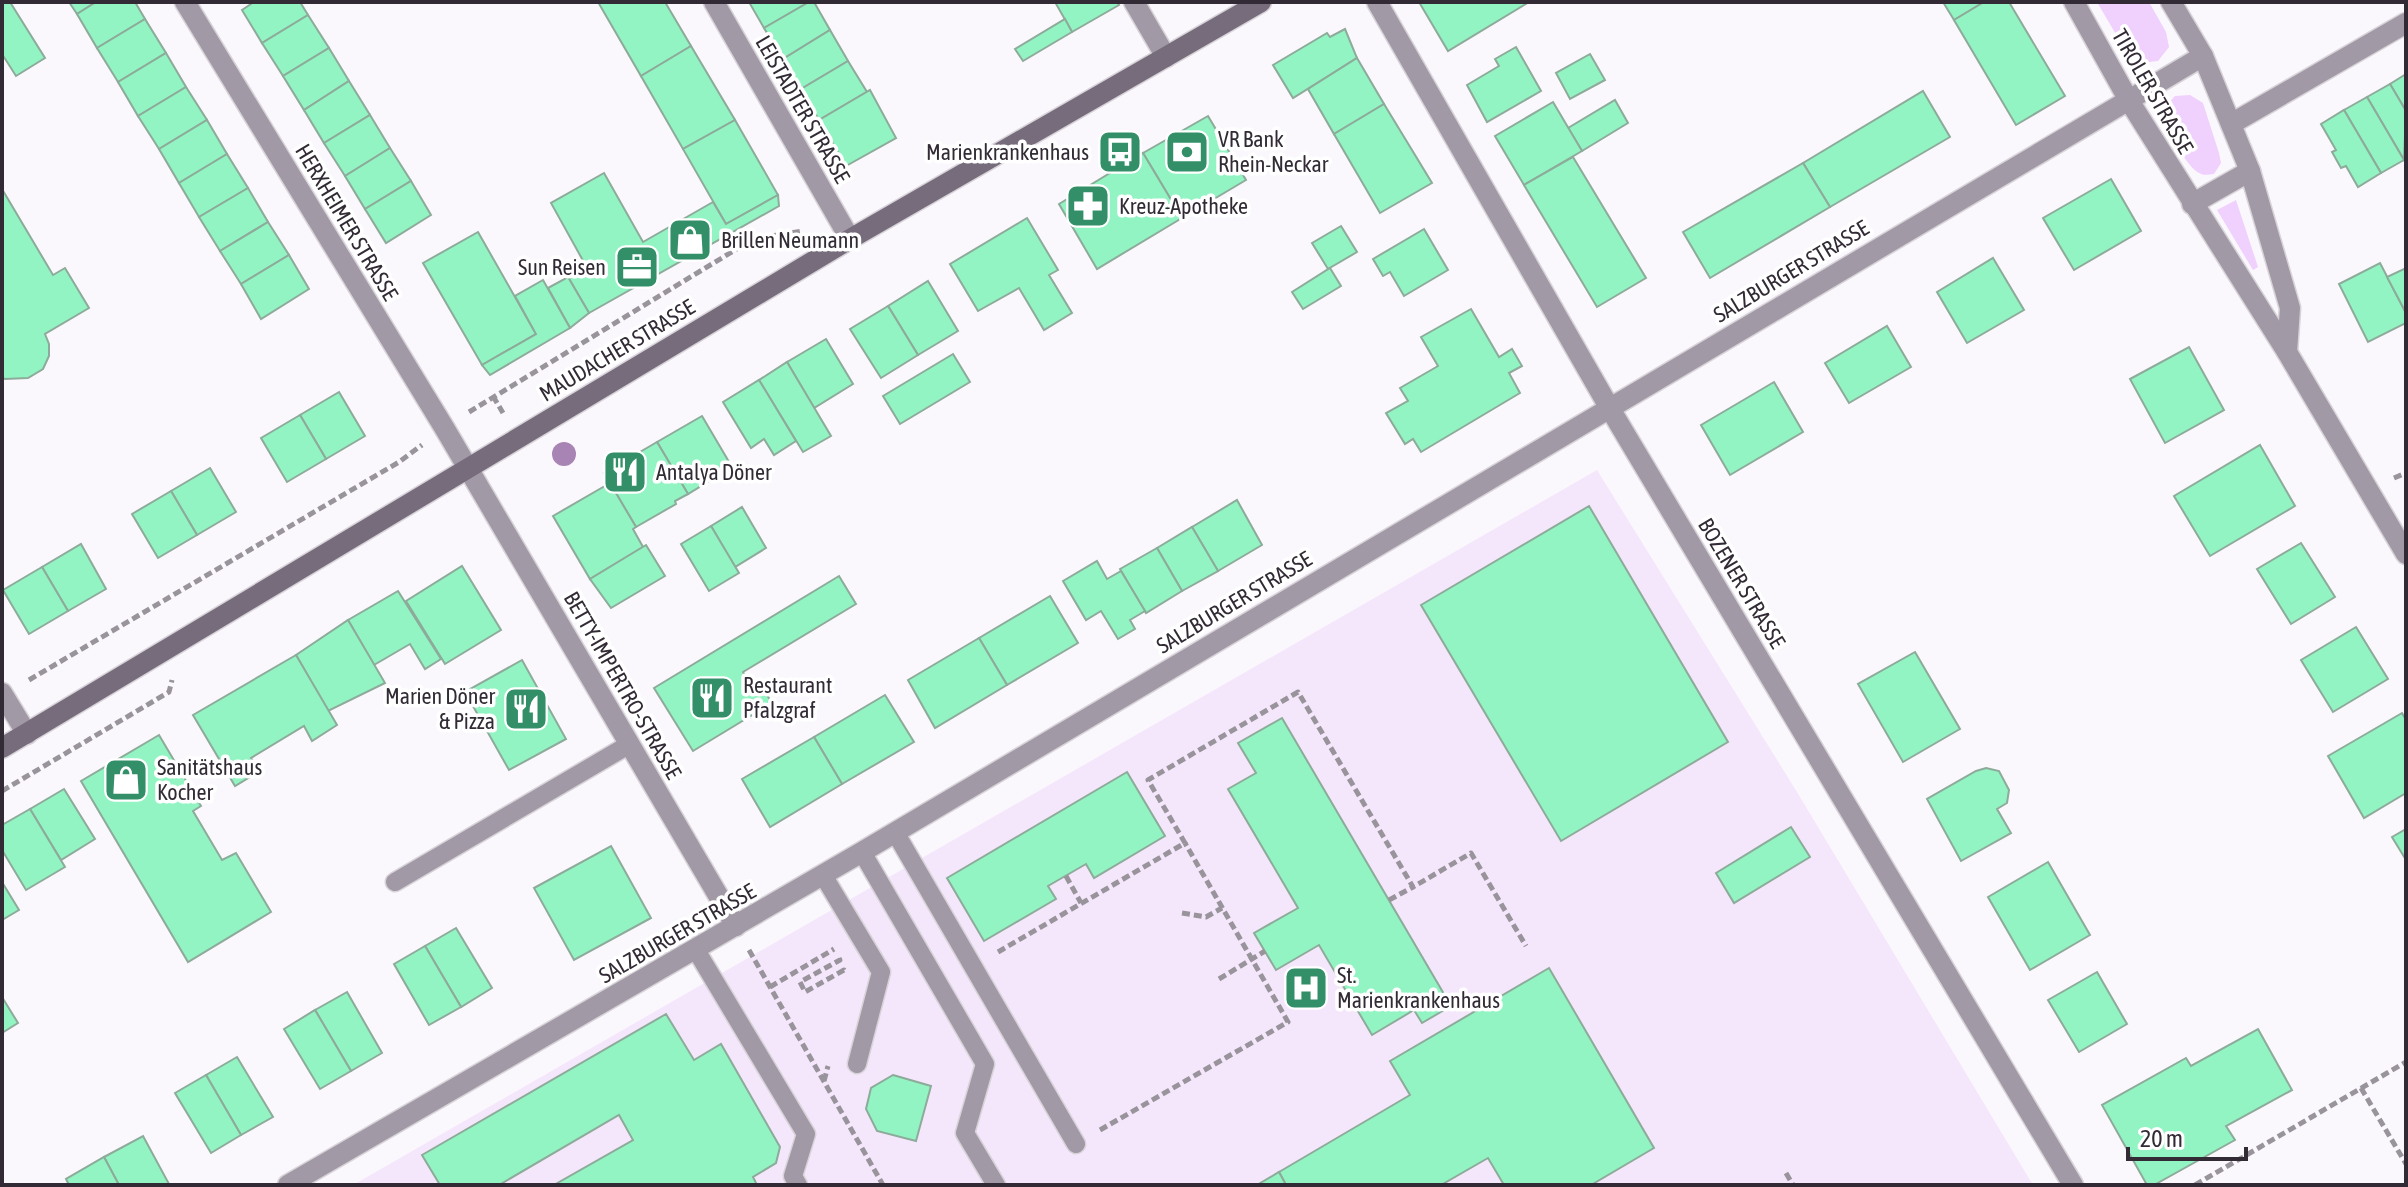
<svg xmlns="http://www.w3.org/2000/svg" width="2408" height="1187" font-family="'Asap Condensed',sans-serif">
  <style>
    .built { fill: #f5e7fb }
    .green { fill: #f0d0fd }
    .building { fill: #93f4c3; stroke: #8dab9a; stroke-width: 2 }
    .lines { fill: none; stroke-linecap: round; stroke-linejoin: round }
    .service-casing { stroke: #d7d3d9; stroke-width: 21 }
    .minor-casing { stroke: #d7d3d9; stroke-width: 23 }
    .secondary-casing { stroke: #d7d3d9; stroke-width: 23 }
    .path { stroke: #99949c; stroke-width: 5; stroke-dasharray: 8 4; stroke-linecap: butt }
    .service { stroke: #a199a5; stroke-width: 18 }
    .minor { stroke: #a199a5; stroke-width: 20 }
    .secondary { stroke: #776c7c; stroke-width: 20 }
    .tree { fill: #a884b5 }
    .labels { text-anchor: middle; stroke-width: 7; stroke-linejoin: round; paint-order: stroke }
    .street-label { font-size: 22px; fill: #322b35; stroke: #fff }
    .poi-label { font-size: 22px; fill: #322b35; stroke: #fff; text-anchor: start }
  </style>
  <rect width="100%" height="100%" fill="#fbf8fd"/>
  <!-- built -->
  <path class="built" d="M1597,470L1797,792L2033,1185H353Z"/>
  <!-- green -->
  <g class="green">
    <path d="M2097,2H2149L2166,32L2169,47L2158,61L2142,63L2128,55Z"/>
    <path d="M2190,95L2203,103L2219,153L2221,163L2214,174C2207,175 2202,176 2196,171C2182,160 2165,124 2165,107L2175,96Z"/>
    <path d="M2236,200L2258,267L2253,270L2217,210Z"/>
  </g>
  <!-- building -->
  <g class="building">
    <path d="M2,2H10L45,58L16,76L2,54Z"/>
    <path d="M69,2H96L77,14Z"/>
    <path d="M96,2H135L145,19L97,48L77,14Z"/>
    <path d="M254,2H300L308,15L262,43L242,10Z"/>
    <path d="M598,2H665L691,46L641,76Z"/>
    <path d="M749,2H809L764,28Z"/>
    <path d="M809,2H814L830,30L783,59L764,28Z"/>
    <path d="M1055,2H1117L1119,5L1072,32Z"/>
    <path d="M1419,2H1529L1448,51Z"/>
    <path d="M1943,2H1984L1954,20Z"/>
    <path d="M1984,2H2009L2065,96L2016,125L1954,20Z"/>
    <path d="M308,15L329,48L283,76L262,43Z"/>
    <path d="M145,19L166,53L118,82L97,48Z"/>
    <path d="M1065,19L1072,32L1023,61L1015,49Z"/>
    <path d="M1345,29L1357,58L1293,98L1273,65L1327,33L1330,37Z"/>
    <path d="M830,30L848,61L801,89L783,59Z"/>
    <path d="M691,46L735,120L683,149L641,76Z"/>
    <path d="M1516,47L1541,91L1487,122L1467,85L1499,66L1495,59Z"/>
    <path d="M329,48L349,81L304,110L283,76Z"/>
    <path d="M166,53L186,87L138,116L118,82Z"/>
    <path d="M1590,54L1605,80L1570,99L1556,73Z"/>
    <path d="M1357,58L1384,104L1334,134L1308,89Z"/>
    <path d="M848,61L867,92L819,120L801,89Z"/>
    <path d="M2406,74V111L2390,84Z"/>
    <path d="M349,81L370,115L324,143L304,110Z"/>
    <path d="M2390,84L2406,111L2404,160L2367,97Z"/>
    <path d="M186,87L207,120L159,149L138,116Z"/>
    <path d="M870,90L896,138L846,166L819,120Z"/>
    <path d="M1923,91L1950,137L1830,207L1803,163Z"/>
    <path d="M2367,97L2404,160L2381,173L2344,110Z"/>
    <path d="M1615,100L1628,123L1582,151L1568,128Z"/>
    <path d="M1553,102L1582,151L1524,185L1495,136Z"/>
    <path d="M1384,104L1432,183L1380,213L1334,134Z"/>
    <path d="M2344,110L2381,173L2358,187L2346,166L2341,168L2332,152L2336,150L2321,124Z"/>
    <path d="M370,115L390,148L345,176L324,143Z"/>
    <path d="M1208,116L1246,180L1182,218L1143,153Z"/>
    <path d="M207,120L227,154L179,183L159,149Z"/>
    <path d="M735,120L778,195L726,224L683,149Z"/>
    <path d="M390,148L411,181L365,209L345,176Z"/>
    <path d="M1143,153L1182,218L1097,269L1059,204Z"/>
    <path d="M227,154L248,188L199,217L179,183Z"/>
    <path d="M1573,157L1646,278L1597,307L1524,185Z"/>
    <path d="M1803,163L1830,207L1710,278L1683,232Z"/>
    <path d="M604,173L643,242L713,202L726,224L778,195L779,206L589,313L568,277L586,266L551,203Z"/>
    <path d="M2111,179L2141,231L2074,270L2043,218Z"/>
    <path d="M411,181L431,215L386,243L365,209Z"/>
    <path d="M248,188L268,222L220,251L199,217Z"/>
    <path d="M2,189L53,275L65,268L89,308L45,334L49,344V356L43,369L28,378L5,379L2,377Z"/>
    <path d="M1027,218L1058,270L1049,275L1072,313L1044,330L1019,288L978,311L950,264Z"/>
    <path d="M268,222L289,255L241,284L220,251Z"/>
    <path d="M1341,226L1357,252L1328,269L1312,243Z"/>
    <path d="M1424,229L1448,270L1404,296L1390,272L1383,276L1373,259Z"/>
    <path d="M478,232L536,334L482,365L423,263Z"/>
    <path d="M289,255L309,289L261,319L241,284Z"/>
    <path d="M1993,258L2024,310L1967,343L1937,292Z"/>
    <path d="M2380,263L2406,313V323L2368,342L2339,284Z"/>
    <path d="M1330,268L1341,286L1303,309L1292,292Z"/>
    <path d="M2406,268V313L2387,277Z"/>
    <path d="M568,277L589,313L570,328L548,288Z"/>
    <path d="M543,280L570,328L490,375L482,365L536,334L515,296Z"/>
    <path d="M928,281L958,331L918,355L888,306Z"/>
    <path d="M888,306L918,355L881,378L850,329Z"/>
    <path d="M1471,309L1499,357L1512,349L1522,366L1509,373L1520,393L1421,452L1413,439L1405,444L1386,413L1408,401L1400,388L1438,366L1421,337Z"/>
    <path d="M1887,326L1911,367L1849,403L1825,363Z"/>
    <path d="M826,339L853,384L814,408L787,362Z"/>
    <path d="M2189,347L2224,410L2165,443L2130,379Z"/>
    <path d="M953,354L970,382L900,424L883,396Z"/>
    <path d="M787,362L831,436L803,452L759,380Z"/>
    <path d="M759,380L796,441L774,455L764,439L751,448L723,402Z"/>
    <path d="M1774,382L1803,432L1730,475L1701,425Z"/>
    <path d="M339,392L365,436L326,459L300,415Z"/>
    <path d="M300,415L326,459L287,482L261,438Z"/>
    <path d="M702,416L732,467L688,494L657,442Z"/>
    <path d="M657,442L688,494L675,501L676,504L636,527L604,473Z"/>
    <path d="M2260,445L2295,506L2210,556L2174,496Z"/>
    <path d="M210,468L236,512L197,535L171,491Z"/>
    <path d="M610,483L636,527L633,529L643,547L590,579L553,516Z"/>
    <path d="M171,491L197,535L158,558L132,514Z"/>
    <path d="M1237,500L1262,545L1218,571L1192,527Z"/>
    <path d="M1589,506L1728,742L1561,841L1421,605Z"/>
    <path d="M742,507L766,548L735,567L711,526Z"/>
    <path d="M711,526L739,573L709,591L681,544Z"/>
    <path d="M1192,527L1218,571L1182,591L1157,548Z"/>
    <path d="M2301,543L2335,597L2291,624L2257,569Z"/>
    <path d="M81,544L106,589L68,611L42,567Z"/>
    <path d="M646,545L665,576L611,608L590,579Z"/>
    <path d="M1157,548L1182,591L1146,613L1120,569Z"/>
    <path d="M1097,561L1107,579L1121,571L1145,611L1130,620L1135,629L1118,639L1101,611L1086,620L1063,581Z"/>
    <path d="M462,566L501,630L445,664L406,601Z"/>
    <path d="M42,567L68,611L29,634L3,590Z"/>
    <path d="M839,576L856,604L743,672L756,694L763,689L772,703L693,751L654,688Z"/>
    <path d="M398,591L441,659L425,669L410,644L374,665L348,620Z"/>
    <path d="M1050,596L1078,643L1007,685L979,638Z"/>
    <path d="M348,620L385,683L328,711L296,655Z"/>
    <path d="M2356,627L2388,679L2333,712L2301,660Z"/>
    <path d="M979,638L1007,685L935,728L908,680Z"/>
    <path d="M1915,652L1960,729L1903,762L1858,684Z"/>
    <path d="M296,655L337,725L312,741L304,726L251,758L260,771L235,786L193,715Z"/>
    <path d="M522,660L566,739L509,770L465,692Z"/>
    <path d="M885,695L914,742L842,784L814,737Z"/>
    <path d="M2402,713L2406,720V793L2364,818L2328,756Z"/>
    <path d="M1282,718L1451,1006L1422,1023L1414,1010L1372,1035L1319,945L1276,970L1254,933L1298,908L1228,789L1256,773L1238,743Z"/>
    <path d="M159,735L201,806L193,811L222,860L236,853L271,912L188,962L81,781Z"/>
    <path d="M814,737L842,784L770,827L742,779Z"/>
    <path d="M1986,768L1999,771L2009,790L2007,803L1997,809L2011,833L1961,861L1927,799L1976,771Z"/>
    <path d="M1127,772L1165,836L1094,878L1086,864L1048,886L1056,899L984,941L947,878Z"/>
    <path d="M64,789L95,839L61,860L30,809Z"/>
    <path d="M30,809L65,867L26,890L2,850V825Z"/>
    <path d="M1791,827L1810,857L1734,903L1716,873Z"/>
    <path d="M2406,829V860L2392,837Z"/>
    <path d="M611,846L651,918L574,960L534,888Z"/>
    <path d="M2048,862L2090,935L2030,970L1988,897Z"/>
    <path d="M2,882L19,910L2,920Z"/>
    <path d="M456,928L492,988L461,1007L425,946Z"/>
    <path d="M425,946L461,1007L429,1025L394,964Z"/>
    <path d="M1549,968L1654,1148L1591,1185H1504L1488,1158L1441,1185H1286L1279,1172L1410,1095L1390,1061Z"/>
    <path d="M2097,972L2127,1024L2079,1052L2048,1000Z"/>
    <path d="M347,992L382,1053L351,1071L315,1010Z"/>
    <path d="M2,997L18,1023L2,1033Z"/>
    <path d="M315,1010L351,1071L320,1089L284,1029Z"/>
    <path d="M666,1014L694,1060L721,1044L780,1147L776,1163L753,1177L757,1185H554L633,1140L619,1115L499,1185H440L422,1155Z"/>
    <path d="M2258,1029L2292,1090L2226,1126L2235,1140L2154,1185H2147L2102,1105L2186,1058L2191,1066Z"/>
    <path d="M237,1057L273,1117L241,1135L206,1075Z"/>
    <path d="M206,1075L241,1135L211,1153L175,1093Z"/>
    <path d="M893,1075L931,1086L916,1141L877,1131L866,1109L871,1088Z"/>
    <path d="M143,1136L169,1184L167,1185H119L104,1157Z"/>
    <path d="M104,1157L119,1185H69L66,1179Z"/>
    <path d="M1279,1172L1286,1185H1257Z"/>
  </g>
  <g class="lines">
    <!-- service casing -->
    <g class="service-casing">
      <g id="service">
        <path d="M895,832L1076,1144"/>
        <path d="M862,852L985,1064L965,1133L996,1185"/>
        <path d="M823,875L881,972L857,1064"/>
        <path d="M395,882L630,744"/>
        <path d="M696,950L806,1134L793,1176L798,1185"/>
      </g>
    </g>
    <!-- minor casing -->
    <g class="minor-casing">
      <g id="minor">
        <path d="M185,2L445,429L736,926"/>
        <path d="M714,2L850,239"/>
        <path d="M1134,2L1166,57"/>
        <path d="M1377,2L1609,407L2073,1185"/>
        <path d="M2074,2L2128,99L2287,352L2406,554"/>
        <path d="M2171,2L2203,56L2250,171L2290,308L2287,352"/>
        <path d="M2231,124L2406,23"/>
        <path d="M2192,204L2250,171"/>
        <path d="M2,693L27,734"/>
        <path d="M288,1185L862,852L2203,56"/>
      </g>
    </g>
    <!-- secondary casing -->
    <g class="secondary-casing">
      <path id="secondary" d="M2,748L850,239L1261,2"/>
    </g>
    <!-- path -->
    <g class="path">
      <path d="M493,396L503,413"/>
      <path d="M469,412L753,239L802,231"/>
      <path d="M2394,478L2406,473"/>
      <path d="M29,680L399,462L422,445"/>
      <path d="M2,791L169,692L172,680"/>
      <path d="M1066,876L1081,903"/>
      <path d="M1389,900L1413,887"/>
      <path d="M1182,913L1206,917L1222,908"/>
      <path d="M749,950L883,1185"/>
      <path d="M998,952L1185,843L1148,780L1298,692L1413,887L1471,853L1526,946"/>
      <path d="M839,958L840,960L800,982L805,992L844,970L845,972"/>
      <path d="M1219,979L1265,951"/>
      <path d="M770,987L834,949"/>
      <path d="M824,1081L828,1066"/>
      <path d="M2361,1088L2406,1164"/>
      <path d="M1100,1130L1288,1022L1185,843"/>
      <path d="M1786,1173L1793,1185"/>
      <path d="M2195,1185L2406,1062"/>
    </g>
    <!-- service -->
    <use href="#service" class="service"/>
    <!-- minor -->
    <use href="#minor" class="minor"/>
    <!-- secondary -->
    <use href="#secondary" class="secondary"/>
  </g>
  <!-- trees -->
  <circle class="tree" cx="564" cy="454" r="12"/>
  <!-- icons -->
  <defs>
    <g id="bus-square" transform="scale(2.3)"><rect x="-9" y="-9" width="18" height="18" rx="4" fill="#328f67" stroke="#fff"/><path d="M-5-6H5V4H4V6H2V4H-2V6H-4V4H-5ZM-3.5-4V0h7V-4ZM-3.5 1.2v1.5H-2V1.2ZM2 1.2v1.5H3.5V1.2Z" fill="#fff"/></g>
    <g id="bank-square" transform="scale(2.3)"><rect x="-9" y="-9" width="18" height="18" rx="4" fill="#328f67" stroke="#fff"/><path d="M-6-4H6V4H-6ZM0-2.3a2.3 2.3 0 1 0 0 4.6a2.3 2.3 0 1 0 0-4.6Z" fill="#fff"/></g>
    <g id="pharmacy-square" transform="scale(2.3)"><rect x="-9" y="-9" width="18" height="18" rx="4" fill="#328f67" stroke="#fff"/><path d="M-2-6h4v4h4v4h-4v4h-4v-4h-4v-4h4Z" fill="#fff"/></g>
    <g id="shop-square" transform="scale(2.3)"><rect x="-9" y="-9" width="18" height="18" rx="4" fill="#328f67" stroke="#fff"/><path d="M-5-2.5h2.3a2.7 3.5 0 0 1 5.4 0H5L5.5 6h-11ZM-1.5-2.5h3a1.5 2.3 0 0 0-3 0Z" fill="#fff"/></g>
    <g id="office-square" transform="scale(2.3)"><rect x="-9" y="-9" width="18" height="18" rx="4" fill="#328f67" stroke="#fff"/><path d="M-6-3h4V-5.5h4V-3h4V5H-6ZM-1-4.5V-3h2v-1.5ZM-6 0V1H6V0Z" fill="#fff"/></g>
    <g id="restaurant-square" transform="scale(2.3)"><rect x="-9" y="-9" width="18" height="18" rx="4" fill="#328f67" stroke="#fff"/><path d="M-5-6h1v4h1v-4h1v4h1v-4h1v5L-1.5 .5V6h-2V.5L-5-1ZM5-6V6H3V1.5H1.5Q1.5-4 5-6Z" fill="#fff"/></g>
    <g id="hospital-square" transform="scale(2.3)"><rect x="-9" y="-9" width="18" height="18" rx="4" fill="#328f67" stroke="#fff"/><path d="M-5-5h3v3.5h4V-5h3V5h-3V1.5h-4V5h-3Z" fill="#fff"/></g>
  </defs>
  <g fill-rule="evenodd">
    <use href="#bus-square" x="1120" y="152"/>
    <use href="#bank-square" x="1187" y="152"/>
    <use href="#pharmacy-square" x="1088" y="206"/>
    <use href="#shop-square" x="690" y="240"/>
    <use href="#office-square" x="637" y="267"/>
    <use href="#restaurant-square" x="625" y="472"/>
    <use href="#restaurant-square" x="712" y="698"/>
    <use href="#restaurant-square" x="526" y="709"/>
    <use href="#shop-square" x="126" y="780"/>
    <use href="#hospital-square" x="1306" y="988"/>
  </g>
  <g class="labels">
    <!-- street labels -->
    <g class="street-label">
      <text transform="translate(2153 91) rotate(60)" y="8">TIROLER STRASSE</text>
      <text transform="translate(803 109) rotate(60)" y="8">LEISTADTER STRASSE</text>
      <text transform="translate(347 222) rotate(59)" y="8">HERXHEIMER STRASSE</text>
      <text transform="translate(1791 271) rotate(-31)" y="8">SALZBURGER STRASSE</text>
      <text transform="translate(617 350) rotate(-31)" y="8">MAUDACHER STRASSE</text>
      <text transform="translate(1742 583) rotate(59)" y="8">BOZENER STRASSE</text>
      <text transform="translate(1234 602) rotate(-31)" y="8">SALZBURGER STRASSE</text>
      <text transform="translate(623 685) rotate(60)" y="8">BETTY-IMPERTRO-STRASSE</text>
      <text transform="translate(677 933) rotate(-30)" y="8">SALZBURGER STRASSE</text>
    </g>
    <!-- poi labels -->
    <g class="poi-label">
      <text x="1218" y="147">VR Bank<tspan x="1218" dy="25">Rhein-Neckar</tspan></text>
      <text x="1089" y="160" text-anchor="end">Marienkrankenhaus</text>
      <text x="1119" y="214">Kreuz-Apotheke</text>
      <text x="721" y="248">Brillen Neumann</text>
      <text x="606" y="275" text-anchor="end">Sun Reisen</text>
      <text x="656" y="480">Antalya Döner</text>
      <text x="743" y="693">Restaurant<tspan x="743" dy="25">Pfalzgraf</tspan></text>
      <text x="495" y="704" text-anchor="end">Marien Döner<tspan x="495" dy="25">&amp; Pizza</tspan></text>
      <text x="157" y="775">Sanitätshaus<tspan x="157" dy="25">Kocher</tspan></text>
      <text x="1337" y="983">St.<tspan x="1337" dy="25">Marienkrankenhaus</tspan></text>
    </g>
  </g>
  <!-- border -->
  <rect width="2408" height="1187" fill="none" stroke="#322b35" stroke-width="8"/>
  <!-- scale -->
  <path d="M2128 1147v12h118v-12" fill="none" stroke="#322b35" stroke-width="4"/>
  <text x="2140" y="1147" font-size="24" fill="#322b35" stroke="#ffffff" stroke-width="6" paint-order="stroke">20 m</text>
</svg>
